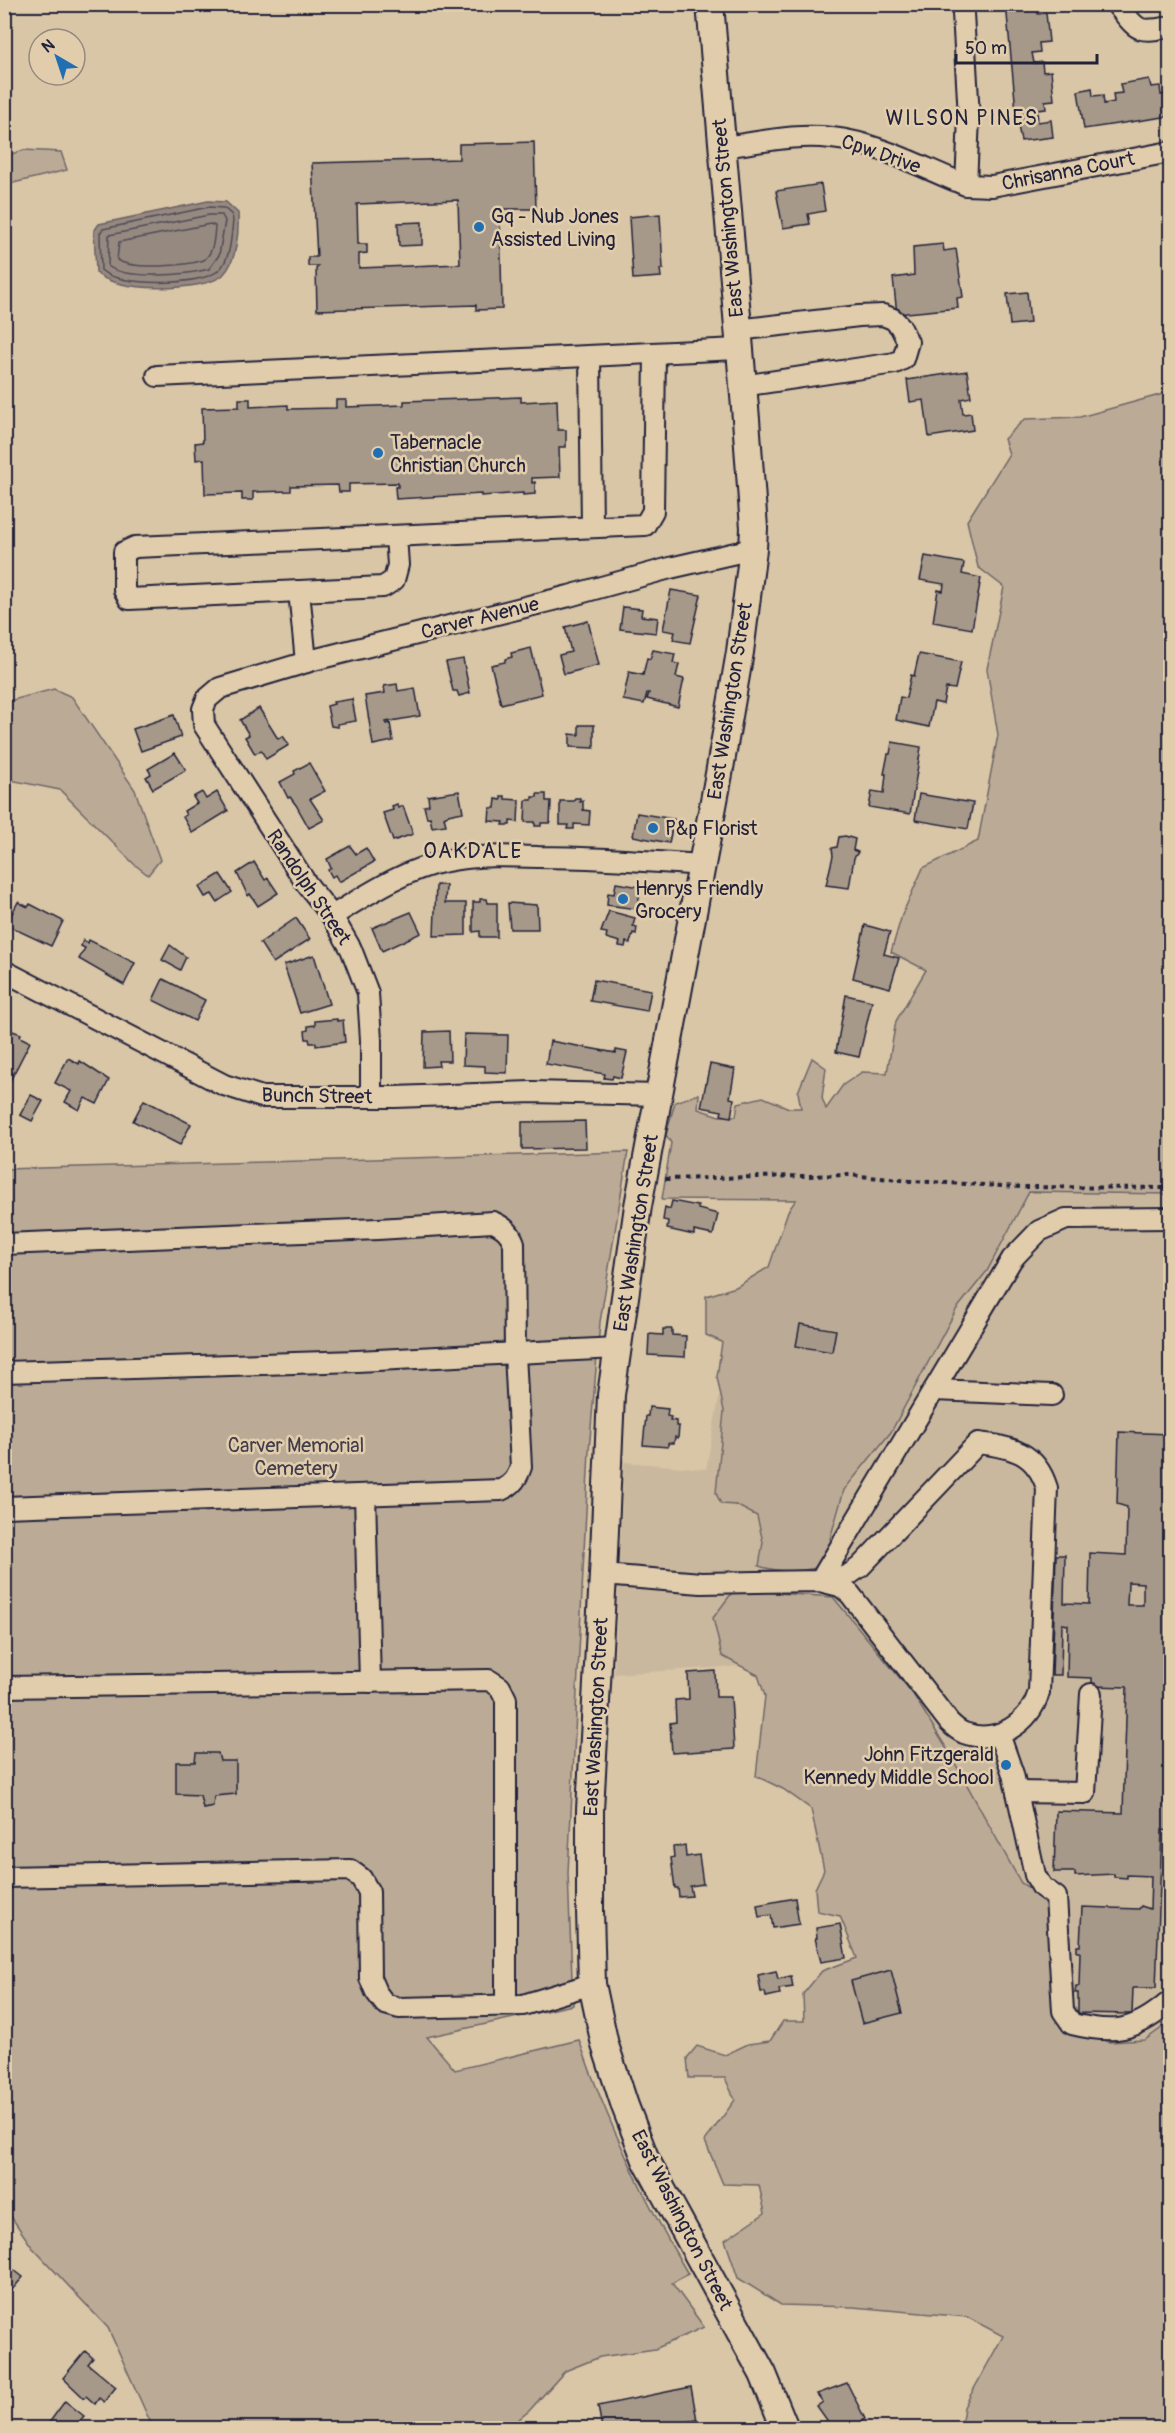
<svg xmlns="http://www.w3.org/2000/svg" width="1175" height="2433" font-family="Pangolin,sans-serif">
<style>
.built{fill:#cab89e}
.green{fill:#bbab96;stroke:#6e6668;stroke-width:1.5}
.water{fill:#968980;stroke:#686064;stroke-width:1.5}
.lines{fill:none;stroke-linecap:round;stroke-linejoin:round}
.shore{stroke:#504b57;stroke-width:1.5}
.building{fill:#a69989;stroke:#22223b;stroke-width:1.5;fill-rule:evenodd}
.minor-casing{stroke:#22223b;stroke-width:24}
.major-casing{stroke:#22223b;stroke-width:30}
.path{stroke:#22223b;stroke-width:4;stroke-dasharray:4.5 4.5;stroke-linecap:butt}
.minor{stroke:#e1cdac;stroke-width:20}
.major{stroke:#e1cdac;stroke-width:26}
.poi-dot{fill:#1f6fb2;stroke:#e1cdac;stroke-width:2}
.labels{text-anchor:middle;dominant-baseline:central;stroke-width:5;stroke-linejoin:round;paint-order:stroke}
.street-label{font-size:20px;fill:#22223b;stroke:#e1cdac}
.poi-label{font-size:20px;fill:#22223b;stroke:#e1cdac;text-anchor:start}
.park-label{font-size:20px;fill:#413d4d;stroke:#e1cdac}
.neighbourhood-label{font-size:21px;letter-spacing:1.5px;fill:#22223b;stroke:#e1cdac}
</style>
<rect width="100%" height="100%" fill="#d9c6a7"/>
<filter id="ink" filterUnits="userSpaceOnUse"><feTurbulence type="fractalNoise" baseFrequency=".0167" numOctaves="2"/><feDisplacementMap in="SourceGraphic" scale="12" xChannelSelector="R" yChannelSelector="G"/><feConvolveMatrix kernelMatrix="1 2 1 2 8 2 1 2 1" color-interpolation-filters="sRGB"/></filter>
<g filter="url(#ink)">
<polygon class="built" points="882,1188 1170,1194 1170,2300 823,1661 614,1674 624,1462 706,1469 721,1387"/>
<g class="green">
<polygon points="24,150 61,152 67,170 5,185 5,156"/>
<path d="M 1170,387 L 1170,1194 L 1029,1192 L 987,1271 L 956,1310 L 891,1432 L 844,1490 L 830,1539 L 840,1562 C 813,1570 786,1575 759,1566 L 763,1542 L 757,1516 L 736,1505 L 721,1504 L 716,1493 L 724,1411 L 717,1377 L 722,1342 L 706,1335 L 706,1296 L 736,1287 L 769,1267 L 788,1211 L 796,1200 L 662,1199 L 671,1143 L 666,1135 L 675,1102 L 699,1094 L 698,1109 L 719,1116 L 736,1116 L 738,1103 L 763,1097 L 789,1108 L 801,1108 L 798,1092 L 812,1058 L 826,1068 L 822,1098 L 826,1109 L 843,1085 L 862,1072 L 887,1073 L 896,1021 L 926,970 L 891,952 L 902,915 L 923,868 L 978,841 L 998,735 L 987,669 L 1004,587 L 978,567 L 967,521 L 1009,454 L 1004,439 L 1025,419 L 1080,417 L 1163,394 Z"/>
<polygon points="54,689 72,697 135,790 160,860 148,875 134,864 60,790 5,779 5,702"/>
<path d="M 628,1152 L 600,1322 L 589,1451 L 568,1873 L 573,2005 L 427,2037 L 455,2070 L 579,2040 C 608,2124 643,2198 688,2274 L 672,2283 L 704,2327 L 655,2349 L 600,2357 L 565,2371 L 529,2411 L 508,2428 L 153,2428 L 108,2328 L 32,2247 L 5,2208 L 4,1169 Z"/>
<polygon points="734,1590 833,1597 913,1694 950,1754 1021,1883 1061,1908 1068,2015 1087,2035 1109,2042 1145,2040 1170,2022 1170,2428 961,2428 964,2407 1003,2336 967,2317 853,2307 781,2305 738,2278 725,2240 765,2213 759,2185 723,2184 705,2141 735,2100 725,2078 689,2078 687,2058 697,2046 725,2055 748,2044 770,2041 783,2021 804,2021 803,1994 822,1971 857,1958 840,1916 817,1911 815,1889 824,1870 811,1809 783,1789 756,1776 765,1696 758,1675 722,1656 713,1618"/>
</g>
<path class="water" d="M 208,201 L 226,202 L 238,213 C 239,232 237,261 223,275 C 205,292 112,293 96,272 L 94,231 L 99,224 Z"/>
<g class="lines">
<g class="shore">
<path d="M 209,207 L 224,208 L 232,215 L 233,221 C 231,237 231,258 219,270 C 203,286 117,287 101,270 L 100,233 L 103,229 Z"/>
<path d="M 209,215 L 222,215 L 225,221 L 219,255 L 209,269 C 187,275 126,280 108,266 L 109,235 Z"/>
<path d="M 210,224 L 215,226 C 214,238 214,252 204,260 C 185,266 134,270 117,260 L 119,242 Z"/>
</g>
</g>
<g class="building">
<polygon points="1006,4 1037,5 1038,14 1046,13 1049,42 1039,43 1040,52 1032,53 1034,63 1042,62 1043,72 1051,71 1054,100 1045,101 1046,109 1037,110 1038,122 1051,120 1053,137 1021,141 1017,121"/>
<polygon points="1149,79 1151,87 1160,86 1161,95 1170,93 1170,116 1084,129 1078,91 1092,88 1093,96 1103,95 1104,104 1114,102 1113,94 1122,93 1120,84"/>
<path d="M 534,142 L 536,209 L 500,209 L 502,309 L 476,310 L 476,305 L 317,310 L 316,269 L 318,266 L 308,266 L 308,257 L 317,257 L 312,163 L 459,159 L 459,144 ZM 458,200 L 460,264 L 359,268 L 359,254 L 367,253 L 367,244 L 358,244 L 357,204 Z"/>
<polygon points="821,184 825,211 808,214 810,224 783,228 776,191"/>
<polygon points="660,214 663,269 660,269 661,277 633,279 629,217"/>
<polygon points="422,222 422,245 399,246 398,223"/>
<polygon points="943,244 944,251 956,249 963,297 957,298 958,308 897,314 893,278 914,275 913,247"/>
<polygon points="1027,292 1030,323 1010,325 1007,294"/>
<polygon points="967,371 971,397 961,399 963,414 971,413 973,430 929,437 924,400 910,402 907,380"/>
<polygon points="521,397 521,402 557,400 558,430 566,430 566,447 559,447 560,477 532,478 532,483 535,482 535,494 523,495 523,493 481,496 481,494 396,499 395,487 398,487 398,483 349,484 349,492 339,492 338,485 291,486 291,491 253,492 253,500 242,500 242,493 205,494 204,459 196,460 195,443 203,442 202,408 239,407 239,399 250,399 250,407 288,405 288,409 336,408 336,400 346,400 346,407 404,405 404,401"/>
<polygon points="925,556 964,563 962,574 981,578 972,629 933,622 938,590 943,591 944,584 920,580"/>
<polygon points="671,590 701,595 690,643 673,640 675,632 663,630"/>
<polygon points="623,607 642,609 641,616 658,618 656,633 620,629"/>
<polygon points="588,621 599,665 564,674 559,655 571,652 565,627"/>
<polygon points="531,648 542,694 501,704 491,665 505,662 505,659 512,657 511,653"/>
<polygon points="653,650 675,654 673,663 679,664 676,677 684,679 678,707 647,699 649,693 647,693 644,704 623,700 629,672 643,675 647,658 650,659"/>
<polygon points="919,654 961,662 955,689 946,688 943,704 934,702 929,727 896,720 900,697 906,698 911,675 914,676"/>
<polygon points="463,659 470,693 459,696 457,691 453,691 446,662"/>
<polygon points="397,684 398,691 415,688 420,716 386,722 386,724 390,723 393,741 373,745 365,696 385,693 384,686"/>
<polygon points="352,699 356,721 337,724 338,727 331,726 327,706 334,704 333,702"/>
<polygon points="259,708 278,739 283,736 289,745 266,759 261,750 255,754 245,737 249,735 240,720"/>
<polygon points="174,715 181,737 141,751 133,729"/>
<polygon points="579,725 594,725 594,748 570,747 570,734 579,735"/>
<polygon points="892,742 921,747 910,814 869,807 872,791 884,793 886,774 884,774 888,754 890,754"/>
<polygon points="175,753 186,770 153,789 146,777 151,774 148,769"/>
<polygon points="309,763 325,791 310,799 324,820 309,828 296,805 290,797 288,798 280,782 295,774 294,771"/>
<polygon points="459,791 463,812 448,815 444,817 446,825 432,827 430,817 427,818 424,806 429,805 428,796"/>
<polygon points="202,792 206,799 217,792 228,811 192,833 183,817 186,815 184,811 197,803 193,797"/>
<polygon points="537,794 546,794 546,801 551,801 550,823 541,823 541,826 535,826 535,822 525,822 526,800 532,800 532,797 537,797"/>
<polygon points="919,794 973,803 968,829 915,820"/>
<polygon points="501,796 505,796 505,799 519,800 518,822 510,821 510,825 503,825 504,822 489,821 490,808 495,808 496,799 501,800"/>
<polygon points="575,798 580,798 580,802 583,801 583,810 590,811 589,825 574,824 574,829 567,829 568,825 560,825 560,801 574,801"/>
<polygon points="397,804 398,808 403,806 413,834 393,841 383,813 393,810 392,806"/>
<polygon points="637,813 674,819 669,843 633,836"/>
<polygon points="845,836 855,839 853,850 858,852 854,858 849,888 826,885 833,856 832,848 837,847 839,837"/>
<polygon points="350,846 356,854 366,848 374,862 339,882 335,875 332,877 328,870 331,868 327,859"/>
<polygon points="254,862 265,880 268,878 278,893 258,906 250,894 248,896 237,873"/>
<polygon points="220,874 232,892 217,902 212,894 205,897 199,887"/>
<polygon points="616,883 641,887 637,909 607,905 608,893 614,894"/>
<polygon points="436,885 446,885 445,903 466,903 466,935 434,936"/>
<polygon points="480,899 487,899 488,903 497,903 497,937 480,937 480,931 473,932 473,902 480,902"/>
<polygon points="18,902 28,907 30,904 63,921 51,946 6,925"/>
<polygon points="508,903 537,905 538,929 510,929"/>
<polygon points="609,911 635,918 633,926 637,927 636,934 633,933 630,943 626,942 625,947 619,946 620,942 606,938 607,933 601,932"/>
<polygon points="411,912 421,933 382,951 372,928"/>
<polygon points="296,918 310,939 273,963 260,943"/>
<polygon points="865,925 890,932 884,954 899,958 890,988 853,978"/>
<polygon points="83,940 88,943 89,940 135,963 124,985 79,959 85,948 81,946"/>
<polygon points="170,945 186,957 180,970 162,960"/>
<polygon points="314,955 329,1004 300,1013 284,965"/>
<polygon points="163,979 205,1000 195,1021 153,1000"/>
<polygon points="594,980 651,990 647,1011 590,1001"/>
<polygon points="846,995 872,1001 859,1057 836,1052"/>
<polygon points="337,1019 337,1021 343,1020 345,1042 316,1046 316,1043 310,1043 309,1039 306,1039 305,1031 308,1030 308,1026 315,1025 315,1021"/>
<polygon points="4,1028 21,1034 20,1037 30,1042 10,1081 4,1078"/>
<polygon points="449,1031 450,1061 438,1061 439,1066 423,1067 424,1032"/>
<polygon points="464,1034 508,1035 507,1073 485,1072 485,1066 463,1065"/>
<polygon points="550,1041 616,1053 616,1050 627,1052 621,1078 613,1076 612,1079 604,1078 605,1074 546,1064"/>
<polygon points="68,1058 79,1064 80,1061 109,1080 97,1104 85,1098 79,1110 65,1102 71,1091 55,1083"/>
<polygon points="710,1064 735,1069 730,1098 734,1099 731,1117 721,1115 722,1111 701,1107"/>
<polygon points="31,1095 43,1101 32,1121 20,1115"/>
<polygon points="144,1100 191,1124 180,1145 133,1121"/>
<polygon points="585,1121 586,1148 522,1149 522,1122"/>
<polygon points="672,1201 698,1206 698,1209 718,1214 713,1235 694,1231 694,1235 667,1229 668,1221 663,1220 665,1207 670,1209"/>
<polygon points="800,1324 836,1330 832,1352 796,1346"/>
<polygon points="663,1329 672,1329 672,1335 686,1336 685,1357 648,1355 649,1334 663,1335"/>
<polygon points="649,1407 668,1409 667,1416 671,1417 670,1420 676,1421 676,1426 679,1426 678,1438 675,1437 674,1443 668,1443 668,1447 643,1445 646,1416 648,1416"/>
<path d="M 1119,1432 L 1170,1434 L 1170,1711 L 1166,1717 L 1165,1762 L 1168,1762 L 1167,1770 L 1170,1770 L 1170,1831 L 1162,1830 L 1156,1988 L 1133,1988 L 1132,2014 L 1078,2013 L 1078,1993 L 1075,1993 L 1076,1986 L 1079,1986 L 1080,1952 L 1077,1952 L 1077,1946 L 1080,1946 L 1082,1907 L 1139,1909 L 1141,1906 L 1150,1909 L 1151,1876 L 1127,1875 L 1127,1878 L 1114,1877 L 1114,1874 L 1075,1876 L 1075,1872 L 1054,1872 L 1056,1811 L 1123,1813 L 1127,1687 L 1092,1686 L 1092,1678 L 1067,1677 L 1068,1625 L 1062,1624 L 1061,1675 L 1052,1675 L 1056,1555 L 1065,1555 L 1064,1603 L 1089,1604 L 1090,1553 L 1126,1555 L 1127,1507 L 1117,1504 ZM 1128,1582 L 1143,1583 L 1143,1605 L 1127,1605 Z"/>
<polygon points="715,1671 716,1697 731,1697 734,1749 672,1753 670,1723 676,1722 675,1700 689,1699 688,1673"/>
<polygon points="196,1753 218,1753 220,1761 236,1761 236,1794 214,1796 213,1806 203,1808 200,1795 176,1794 176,1762 195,1762"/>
<polygon points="685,1845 686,1857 699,1855 703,1884 690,1886 692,1896 679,1897 678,1888 675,1888 671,1858 674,1857 673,1847"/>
<polygon points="795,1898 799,1924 773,1928 771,1915 759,1917 757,1905"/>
<polygon points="840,1924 846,1958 821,1962 815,1938 817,1938 816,1928"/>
<polygon points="891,1970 902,2013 862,2023 851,1981"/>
<polygon points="776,1971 778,1979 791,1976 793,1987 779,1989 780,1994 766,1997 765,1992 761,1992 758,1975"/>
<polygon points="5,2263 23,2277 4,2299 4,2264"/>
<polygon points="85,2351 93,2358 88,2364 116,2387 104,2402 99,2398 95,2404 86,2396 84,2398 63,2378"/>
<polygon points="847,2383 865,2419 849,2428 824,2428 827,2420 817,2406 823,2402 817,2394"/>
<polygon points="691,2387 697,2420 651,2428 599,2428 602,2428 598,2406"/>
<polygon points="65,2401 84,2416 78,2423 82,2426 80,2428 48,2428 46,2427"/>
</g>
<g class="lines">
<defs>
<g id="minor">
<polyline points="964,4 963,13 969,117 966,185"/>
<path d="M 1116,4 C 1139,31 1135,33 1170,27"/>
<path d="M 722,147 C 757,143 796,133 832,138 C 878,143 923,168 966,185 L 992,186 L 1170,152"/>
<polyline points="737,330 859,316 883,315 893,319 900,326 908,342 903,359 895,363 742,386"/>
<polyline points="590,356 592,527"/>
<polyline points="157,376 738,349"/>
<path d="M 396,536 L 398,565 L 394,580 L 383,587 L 129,599 L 124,590 L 124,552 L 135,547 C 305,540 475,532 645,525 L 653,511 L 655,353"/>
<polyline points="299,591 306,662"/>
<path d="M 332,916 C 368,894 405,869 447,861 C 477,855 508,856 538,857 C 593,857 648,861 702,865"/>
<polyline points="4,971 224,1085 262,1097 395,1097 532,1092 659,1095"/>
<polyline points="371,1097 371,1040 368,993 351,949 332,916 306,883 204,725 203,709 207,699 220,688 317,659 569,596 670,568 753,549"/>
<path d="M 4,1244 L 378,1229 L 493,1222 C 504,1227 510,1232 514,1243 L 515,1354 L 521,1467 C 517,1478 513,1485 501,1490 L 4,1507"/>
<polyline points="4,1372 357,1361 617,1348"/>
<polyline points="934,1390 1052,1395"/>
<polyline points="365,1495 370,1682"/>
<path d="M 603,1575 L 701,1583 L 820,1581 L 840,1586 L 850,1594 L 949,1722 C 953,1726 959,1731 964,1733 C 997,1745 1030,1723 1039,1692 L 1047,1488 C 1036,1452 1012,1447 978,1443 L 860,1567 L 847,1576 L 820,1581"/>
<polyline points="820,1581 1012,1259 1039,1231 1066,1219 1170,1218"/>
<polyline points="4,1687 489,1680 500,1687 506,1699 506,2005"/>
<path d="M 999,1734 L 1013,1774 L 1035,1875 L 1042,1887 L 1056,1897 L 1063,2011 L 1072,2024 C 1113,2034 1134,2032 1167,2004"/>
<polyline points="1017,1792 1085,1793 1091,1694"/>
<polyline points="4,1877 350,1870 361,1878 369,1892 370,1978 376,1992 385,2004 399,2008 523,2005 592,1984"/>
</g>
<polyline id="major" points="710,4 746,419 754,528 753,549 740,652 719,774 638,1206 611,1395 603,1575 590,1810 590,1911 592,1984 605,2045 625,2106 646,2160 763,2374 785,2428"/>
</defs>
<use href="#minor" class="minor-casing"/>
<use href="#major" class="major-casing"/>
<polyline class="path" points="665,1179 850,1175 910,1181 1022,1187 1170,1188"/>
<use href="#minor" class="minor"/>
<use href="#major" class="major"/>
</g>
</g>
<g class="poi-dot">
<circle cx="479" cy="227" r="6"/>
<circle cx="378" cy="453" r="6"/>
<circle cx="653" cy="828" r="6"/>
<circle cx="623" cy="899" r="6"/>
<circle cx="1006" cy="1765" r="6"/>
</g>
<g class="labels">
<g class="street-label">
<text transform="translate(881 154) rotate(19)">Cpw Drive</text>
<text transform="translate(1068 171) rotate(-11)">Chrisanna Court</text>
<text transform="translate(728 218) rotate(-95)">East Washington Street</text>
<text transform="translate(480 618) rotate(-14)">Carver Avenue</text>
<text transform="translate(730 701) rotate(-81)">East Washington Street</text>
<text transform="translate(309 887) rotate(56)">Randolph Street</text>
<text transform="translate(317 1096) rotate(1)">Bunch Street</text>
<text transform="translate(636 1233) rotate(-81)">East Washington Street</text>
<text transform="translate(596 1717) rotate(-87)">East Washington Street</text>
<text transform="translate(682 2220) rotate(63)">East Washington Street</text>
</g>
<g class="poi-label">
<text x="491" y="216">Gq - Nub Jones<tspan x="491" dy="23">Assisted Living</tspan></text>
<text x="390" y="442">Tabernacle<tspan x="390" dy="23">Christian Church</tspan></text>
<text x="665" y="828">P&amp;p Florist</text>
<text x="635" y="888">Henrys Friendly<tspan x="635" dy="23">Grocery</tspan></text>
<text x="994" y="1754" text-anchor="end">John Fitzgerald<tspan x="994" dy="23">Kennedy Middle School</tspan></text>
</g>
<g class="park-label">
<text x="296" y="1445">Carver Memorial<tspan x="296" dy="23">Cemetery</tspan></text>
</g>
<g class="neighbourhood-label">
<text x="962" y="118">WILSON PINES</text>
<text x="473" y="851">OAKDALE</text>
</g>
</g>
<rect width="1175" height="2433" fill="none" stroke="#e1cdac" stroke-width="24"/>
<rect x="12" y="12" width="1151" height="2409" fill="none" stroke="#22223b" stroke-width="2" filter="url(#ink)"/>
<g transform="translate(57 57) rotate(321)"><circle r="28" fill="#e1cdac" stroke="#95897f" stroke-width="1.5"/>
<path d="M0-4.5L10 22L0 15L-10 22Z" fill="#1f6fb2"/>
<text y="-9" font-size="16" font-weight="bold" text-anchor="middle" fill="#22223b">N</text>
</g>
<path d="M956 54v9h141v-9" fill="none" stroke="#22223b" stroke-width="3"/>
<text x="965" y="54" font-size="18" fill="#22223b" stroke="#e1cdac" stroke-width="4.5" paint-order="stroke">50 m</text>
</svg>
